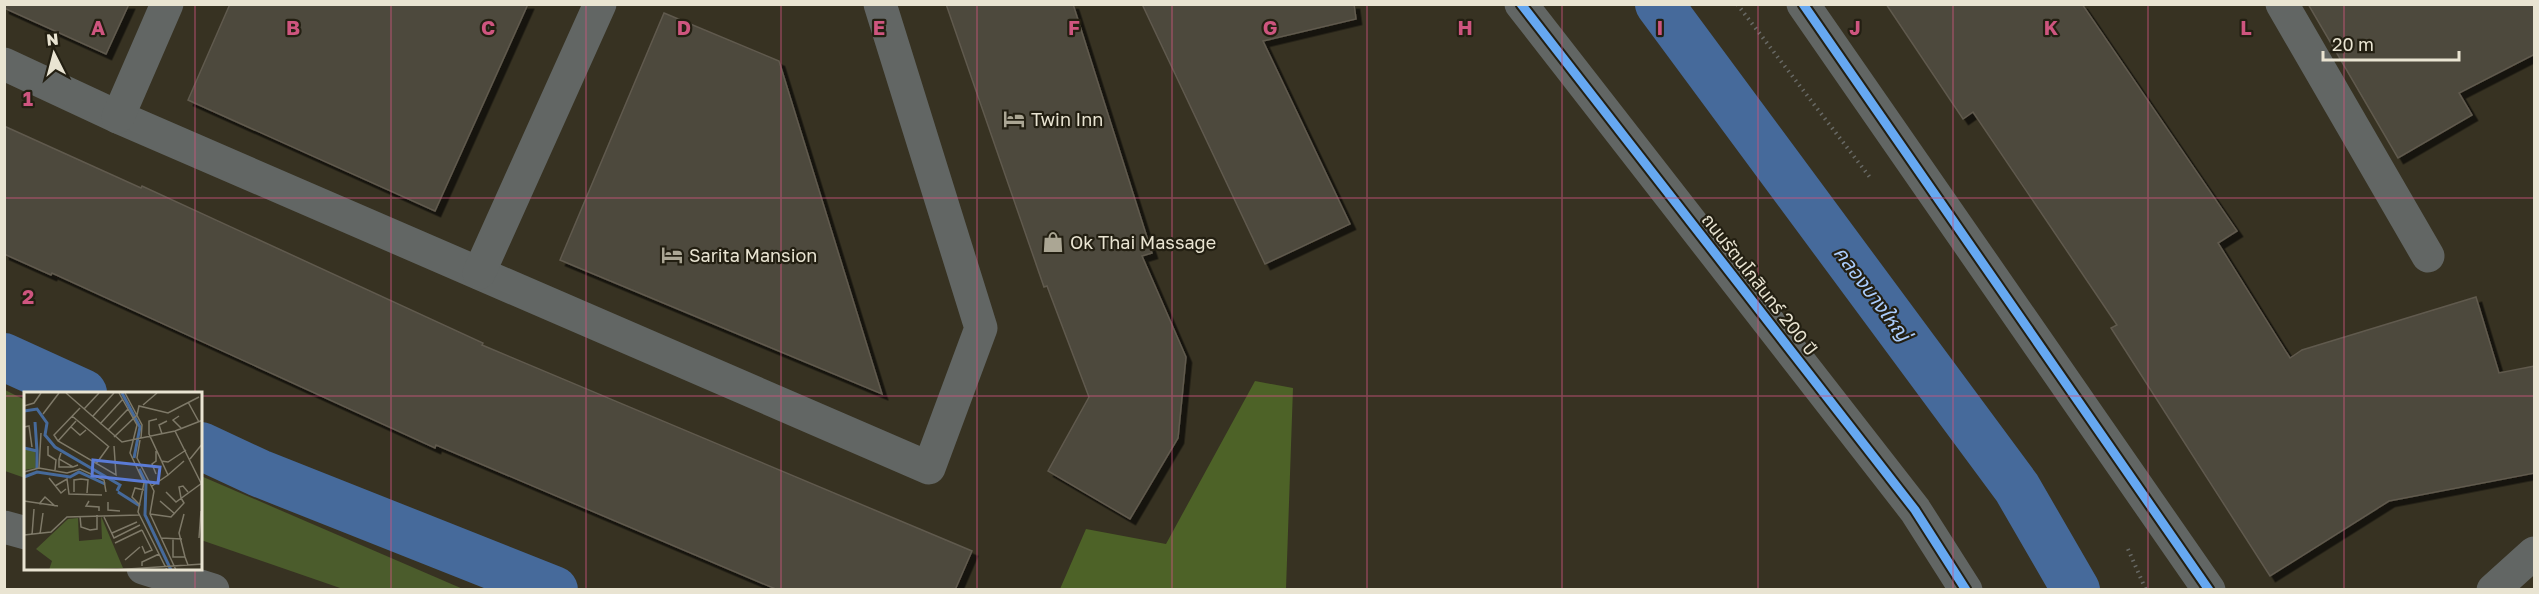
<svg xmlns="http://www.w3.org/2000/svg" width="2539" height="594" font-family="'Golos Text','Noto Sans Thai',sans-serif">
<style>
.green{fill:#4b5c2c}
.forest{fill:#4d6227}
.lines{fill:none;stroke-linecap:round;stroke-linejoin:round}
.canal{stroke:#466a9b;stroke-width:48}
.building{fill:#4d483c;stroke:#605a4e;stroke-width:1.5;filter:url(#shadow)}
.path{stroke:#686965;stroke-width:4;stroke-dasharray:1.5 4.5;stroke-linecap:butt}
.minor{stroke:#626664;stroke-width:33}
.cycleway-casing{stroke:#231f12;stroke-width:13}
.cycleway{stroke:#66a8f1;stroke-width:9}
.grid{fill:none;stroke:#ce557f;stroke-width:1.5;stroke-opacity:0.55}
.labels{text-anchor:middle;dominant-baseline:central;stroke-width:4.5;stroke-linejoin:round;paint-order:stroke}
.poi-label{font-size:18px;fill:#e9e4d2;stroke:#231f12;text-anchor:start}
.street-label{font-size:18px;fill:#e9e4d2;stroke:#231f12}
.water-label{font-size:20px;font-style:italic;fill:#aaccfc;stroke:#231f12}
.inset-river{fill:none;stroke:#466a9b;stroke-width:3}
.inset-road{fill:none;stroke:#7e7968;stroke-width:1.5}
.view{fill:#5a7bd6;fill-opacity:0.15;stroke:#5a7bd6;stroke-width:3}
.inset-edge{fill:none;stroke:#e9e4d2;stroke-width:3}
.grid-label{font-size:20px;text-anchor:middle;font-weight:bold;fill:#ce557f;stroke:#231f12;stroke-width:4.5;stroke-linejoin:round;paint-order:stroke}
</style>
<defs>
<filter id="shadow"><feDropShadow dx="5.5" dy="5.5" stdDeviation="0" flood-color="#0009"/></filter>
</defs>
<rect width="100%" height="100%" fill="#373222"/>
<g class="green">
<polygon points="5,390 25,400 25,478 5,471"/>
<polygon points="201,476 463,589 343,589 201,540"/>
</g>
<polygon class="forest" points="1255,381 1293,388 1286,589 1060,589 1086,529 1166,544"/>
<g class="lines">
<g class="canal">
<polyline points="1659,4 2017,488 2076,590"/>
<polyline points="4,357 83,393"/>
<polyline points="201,446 259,473 554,590"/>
</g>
</g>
<g class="building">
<polygon points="4,4 129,4 106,54 4,8"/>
<polygon points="230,4 528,4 435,211 188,100"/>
<polygon points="946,4 1073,4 1152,253 1142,256 1186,357 1178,438 1130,519 1048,471 1089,397 1047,286 1044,287"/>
<polygon points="1142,4 1354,4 1356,19 1263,41 1350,224 1265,264"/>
<polygon points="1886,4 2082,4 2237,231 2218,243 2290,358 2302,350 2476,297 2499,373 2535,366 2535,473 2389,501 2270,576 2111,328 2117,325 1973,112 1963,119"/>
<polygon points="2308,4 2535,4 2535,54 2459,93 2472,115 2398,158"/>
<polygon points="664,13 779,61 882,394 560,260"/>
<polygon points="4,126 141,188 142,186 483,343 482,345 972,551 955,590 778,590 436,445 435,448 52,273 51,275 4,254"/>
</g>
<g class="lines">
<g class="path">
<polyline points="1737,4 1872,180"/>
<polyline points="2128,549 2146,590"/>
</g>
<g class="minor">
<polyline points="1521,4 1915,510 1966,590"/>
<polyline points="1803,4 2209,590"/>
<polyline points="2282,4 2428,256"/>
<polyline points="4,64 118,117 929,468 981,328 880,4"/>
<polyline points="118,117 167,4"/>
<polyline points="479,273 600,4"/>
<polyline points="4,527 26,533"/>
<polyline points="143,568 213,590"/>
<polyline points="2493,590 2534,553"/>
</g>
<defs>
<g id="cycleway">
<polyline points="1521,4 1915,510 1966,590"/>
<polyline points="1803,4 2209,590"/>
</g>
</defs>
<use href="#cycleway" class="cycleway-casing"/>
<use href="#cycleway" class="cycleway"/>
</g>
<path class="grid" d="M 195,4 L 195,393M 391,4 L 391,590M 586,4 L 586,590M 781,4 L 781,590M 977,4 L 977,590M 1172,4 L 1172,590M 1367,4 L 1367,590M 1562,4 L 1562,590M 1758,4 L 1758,590M 1953,4 L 1953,590M 2148,4 L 2148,590M 2344,4 L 2344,590M 4,198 L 2534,198M 4,396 L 26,396M 201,396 L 2534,396M 195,568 L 195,590"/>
<defs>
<symbol id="hotel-bare" viewBox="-9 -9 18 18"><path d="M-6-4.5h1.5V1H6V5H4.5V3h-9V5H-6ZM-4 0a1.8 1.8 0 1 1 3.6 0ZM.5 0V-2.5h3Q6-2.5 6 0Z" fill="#aba694" stroke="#231f12" stroke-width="2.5" paint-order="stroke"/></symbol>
<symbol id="shop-bare" viewBox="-9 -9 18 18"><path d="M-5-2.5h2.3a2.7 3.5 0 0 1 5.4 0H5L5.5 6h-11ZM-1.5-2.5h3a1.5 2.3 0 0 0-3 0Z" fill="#aba694" stroke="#231f12" stroke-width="2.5" paint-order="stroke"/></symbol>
</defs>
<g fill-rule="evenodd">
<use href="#hotel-bare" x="999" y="104" width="30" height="30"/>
<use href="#shop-bare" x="1038" y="227" width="30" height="30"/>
<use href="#hotel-bare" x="657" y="240" width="30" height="30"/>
</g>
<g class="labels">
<g class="poi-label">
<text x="1031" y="119">Twin Inn</text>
<text x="1070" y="242">Ok Thai Massage</text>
<text x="689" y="255">Sarita Mansion</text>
</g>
<g class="street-label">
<text transform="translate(1760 284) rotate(52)">ถนนรัตนโกสินทร์ 200 ปี</text>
</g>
<g class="water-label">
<text transform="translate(1873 293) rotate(53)">คลองบางใหญ่</text>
</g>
</g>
<g transform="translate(24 392)">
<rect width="178" height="178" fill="#373222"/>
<path d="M 0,57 L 11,59 L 12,76 L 0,78 ZM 77,124 L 99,176 L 25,178 L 28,169 L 12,157 L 44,127 L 54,126 L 55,149 L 78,147 Z" fill="#4b5c2c"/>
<path class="inset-river" d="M 98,1 L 116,35 L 110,66M 0,19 L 13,17 L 23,31 L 21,43 L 31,55 L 96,93 L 93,99M 11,30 L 13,59M 0,56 L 13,59 L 13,77M 115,77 L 122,91 L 121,123 L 147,178M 0,85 L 13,80 L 46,85 L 55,80 L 81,92M 94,100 L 116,114"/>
<path class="inset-road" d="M 42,1 L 98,50 L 151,39 L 179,28M 95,1 L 113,33 L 106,61 L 120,91 L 114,120 L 143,178M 101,1 L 118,33 L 117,46M 164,10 L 175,30M 119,13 L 133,1M 0,14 L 10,11 L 17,1M 56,16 L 30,43 L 34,49 L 92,83 L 90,54M 60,17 L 75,1M 19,22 L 35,1M 48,24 L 84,54M 69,24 L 90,1M 155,24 L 149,28 L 157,36M 76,32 L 99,7M 0,35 L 5,34 L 8,55M 47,35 L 56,43 L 62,38M 84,38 L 104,17M 151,39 L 177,91M 138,42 L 135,33 L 143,29M 90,45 L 113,23 L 115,14 L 144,21 L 175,5M 116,48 L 113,66 L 130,99 L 126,122 L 152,178M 34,49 L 52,29M 24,54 L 24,63 L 32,68 L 31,78M 37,61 L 35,67 L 49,75 L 54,73M 35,67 L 35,75 L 49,75M 166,67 L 179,51M 137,69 L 144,70 L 162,58M 72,72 L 85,54M 15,76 L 17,41M 0,80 L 15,76 L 43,81 L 56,77 L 80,88 L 82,100M 132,82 L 128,72 L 132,69 L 132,59M 144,83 L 160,69M 25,86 L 37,101 L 42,97M 31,94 L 43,87 L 45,102 L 78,103M 128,94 L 144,83 L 125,42 L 125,29 L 133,27M 50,100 L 50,88 L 57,87 L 64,88 L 63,101M 142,100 L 152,110 L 178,91M 157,106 L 155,95 L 159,94 L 164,100M 0,109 L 34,114M 65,109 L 62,114 L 75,115 L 75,119M 136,109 L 151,122M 84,110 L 84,118 L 96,119M 15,112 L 21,105 L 31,114M 115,112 L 108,105 L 111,96 L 120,98M 126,122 L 147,125 L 160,111 L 157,106M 160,122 L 155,141 L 161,165M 56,124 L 57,135 L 66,138 L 73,137 L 73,123M 80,125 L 90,146 L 116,133M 118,138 L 128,158 L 121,161 L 118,154M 88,141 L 113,130M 16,142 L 19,121M 0,143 L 27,140 L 43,125 L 115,123M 8,143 L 10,117M 137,146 L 158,147M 175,146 L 177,119M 149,147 L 149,165 L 161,165 L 164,173M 91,151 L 118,138M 101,168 L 116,155M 118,174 L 118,170 L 135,162M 89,178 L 179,172"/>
<path class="view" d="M 69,68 L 136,75 L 134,91 L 68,84 Z"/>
<rect width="178" height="178" class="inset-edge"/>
</g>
<g class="grid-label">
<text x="98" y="35">A</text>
<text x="293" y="35">B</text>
<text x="488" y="35">C</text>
<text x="684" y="35">D</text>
<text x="879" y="35">E</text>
<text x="1074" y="35">F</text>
<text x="1270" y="35">G</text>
<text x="1465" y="35">H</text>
<text x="1660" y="35">I</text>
<text x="1855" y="35">J</text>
<text x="2051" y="35">K</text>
<text x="2246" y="35">L</text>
<text x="28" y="106">1</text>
<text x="28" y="304">2</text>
</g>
<rect width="2539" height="594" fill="none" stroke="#e9e4d2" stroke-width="12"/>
<g transform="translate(54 54) rotate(354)" stroke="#231f12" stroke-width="4.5" paint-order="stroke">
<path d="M0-4.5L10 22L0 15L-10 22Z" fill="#e9e4d2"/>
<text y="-9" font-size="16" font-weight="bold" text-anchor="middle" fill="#e9e4d2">N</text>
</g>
<path d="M2323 51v9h136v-9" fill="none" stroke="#e9e4d2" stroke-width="3"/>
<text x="2332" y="51" font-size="18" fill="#e9e4d2" stroke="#231f12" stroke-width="4.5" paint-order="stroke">20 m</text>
</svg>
